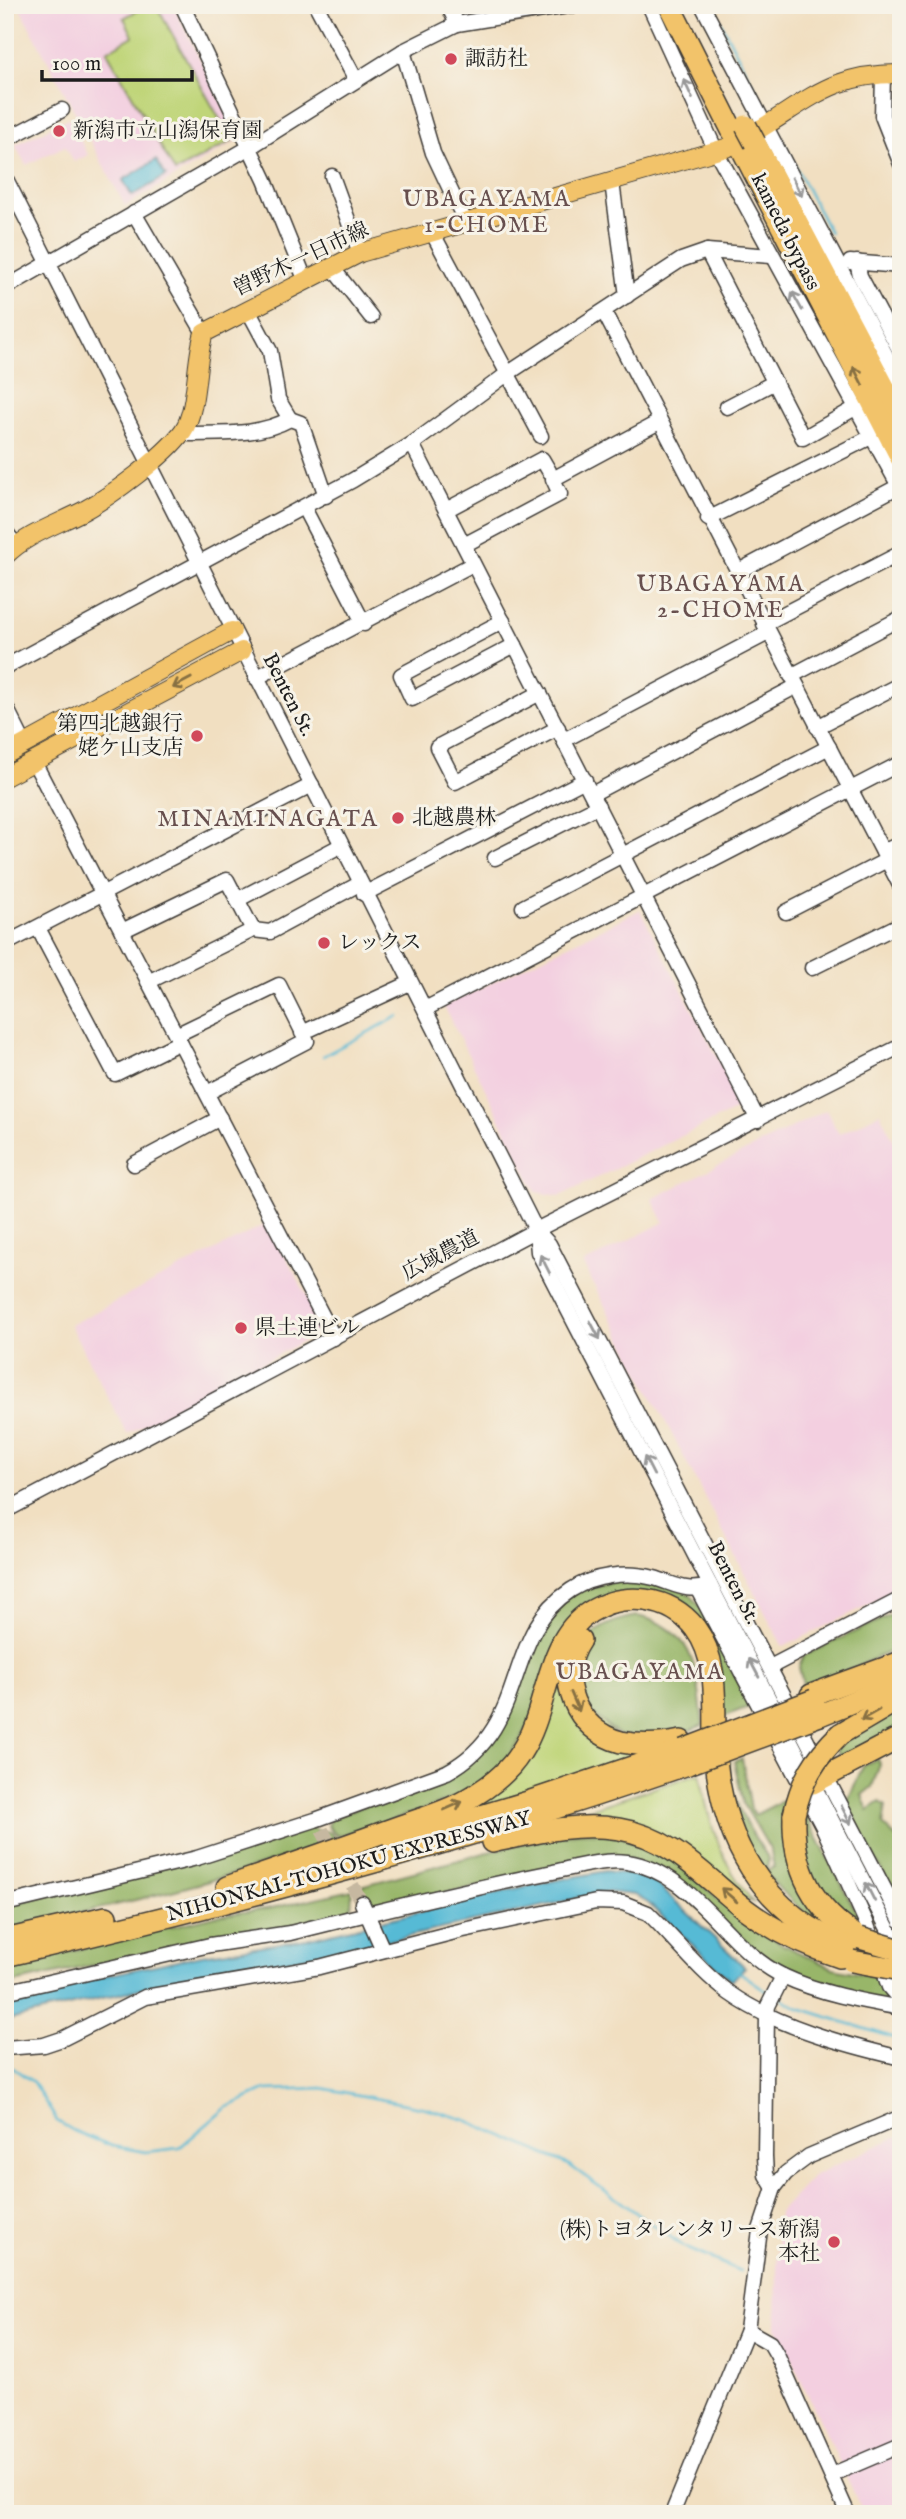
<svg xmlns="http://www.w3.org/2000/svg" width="906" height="2519" font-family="'IM FELL English','Noto Serif JP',serif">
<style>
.built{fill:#f3cfe0}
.green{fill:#c0d579;stroke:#6e784a;stroke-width:2}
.forest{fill:#98b669;stroke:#5a6942;stroke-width:2}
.water{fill:#57bad5;stroke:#3a6b78;stroke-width:2}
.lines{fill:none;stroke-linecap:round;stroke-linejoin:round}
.stream{stroke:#57bad5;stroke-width:2.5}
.minor-tunnel{stroke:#c6b8a0;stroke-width:14;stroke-dasharray:14 7;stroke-linecap:butt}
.minor-casing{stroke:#3c3935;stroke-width:17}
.major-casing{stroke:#3c3935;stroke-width:20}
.highway-casing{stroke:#3c3935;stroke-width:24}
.minor{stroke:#fff;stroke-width:14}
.major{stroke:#f2c36a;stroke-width:18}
.highway{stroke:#f2c36a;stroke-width:21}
.highway-bridge-casing{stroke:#3c3935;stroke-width:24;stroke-linecap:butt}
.highway-bridge{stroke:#f2c36a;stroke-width:21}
.oneway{stroke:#999}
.oneway2{stroke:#877043}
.poi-dot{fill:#d1495b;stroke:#f7f3e8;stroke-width:2.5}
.labels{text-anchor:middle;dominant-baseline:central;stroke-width:6;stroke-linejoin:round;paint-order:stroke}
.poi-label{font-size:21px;fill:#1c1c1c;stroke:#f7f3e8;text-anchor:start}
.street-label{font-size:21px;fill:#1c1c1c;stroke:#f7f3e8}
.neighbourhood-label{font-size:23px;letter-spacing:2px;fill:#674f4e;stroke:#f7f3e8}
</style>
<rect width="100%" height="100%" fill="#f7f3e8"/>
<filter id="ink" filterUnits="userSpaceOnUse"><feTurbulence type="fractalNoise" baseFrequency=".0143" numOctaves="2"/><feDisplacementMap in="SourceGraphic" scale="14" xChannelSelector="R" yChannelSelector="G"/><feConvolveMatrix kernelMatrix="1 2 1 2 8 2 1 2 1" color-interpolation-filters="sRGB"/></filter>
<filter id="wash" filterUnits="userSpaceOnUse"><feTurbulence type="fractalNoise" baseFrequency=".00686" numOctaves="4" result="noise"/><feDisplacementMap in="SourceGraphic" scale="28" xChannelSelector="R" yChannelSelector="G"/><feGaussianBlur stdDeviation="1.57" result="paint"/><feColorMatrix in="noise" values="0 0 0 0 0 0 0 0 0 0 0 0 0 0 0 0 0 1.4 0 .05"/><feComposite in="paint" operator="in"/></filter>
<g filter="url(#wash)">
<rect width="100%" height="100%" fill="#f1dfc1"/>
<g class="built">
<polygon points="18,5 173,5 240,139 125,206"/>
<polygon points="69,118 88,155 74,162 65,146 26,165 15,145"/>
<polygon points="640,910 743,1106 560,1196 536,1192 444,1006"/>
<polygon points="826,1110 839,1134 880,1113 901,1155 901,1589 783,1647 583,1264 664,1222 652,1199"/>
<polygon points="268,1223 325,1330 127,1434 70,1325"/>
<polygon points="901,2135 901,2514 864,2514 776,2327 778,2213 814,2175"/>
</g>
<g class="green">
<polygon points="147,5 156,5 232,141 175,172 107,51 133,36 124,18"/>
<polygon points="558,1673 635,1757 452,1816"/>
<path d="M 700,1773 C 708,1822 721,1863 753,1902 L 538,1826 Z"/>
</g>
<g class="forest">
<path d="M 627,1577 C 645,1581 670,1583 686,1592 C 707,1604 739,1681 751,1706 L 723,1717 L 693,1614 L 587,1603 C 565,1648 532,1734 498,1769 C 466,1802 395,1818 351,1832 L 337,1836 L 328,1826 L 330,1819 L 422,1783 L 505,1723 L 543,1622 L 568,1594 Z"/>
<polygon points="901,1610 901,1647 804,1689 799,1667 803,1656"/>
<path d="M 637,1616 C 697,1628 697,1674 703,1725 L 683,1733 L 621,1736 L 582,1706 C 580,1693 574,1673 577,1661 C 582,1632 612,1620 637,1616 Z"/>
<polygon points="901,1710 901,1730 843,1761 836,1749 840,1743"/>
<path d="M 742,1759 L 751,1809 L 755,1815 L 790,1797 L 787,1830 L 849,1941 C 801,1916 760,1877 738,1827 C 730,1809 729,1783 725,1763 L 730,1761 C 727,1797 750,1831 769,1859 L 766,1871 L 774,1867 L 771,1851 L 743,1803 L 734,1761 Z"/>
<polygon points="878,1759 880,1764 872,1787 862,1795 868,1810 880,1802 886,1806 883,1825 901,1842 901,1907 846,1804 864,1764"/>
<polygon points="803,1810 868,1935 822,1897 804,1861"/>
<path d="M 307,1825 L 318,1831 L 330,1832 L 335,1839 C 230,1881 116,1905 5,1930 L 5,1906 Z"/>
<polygon points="577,1833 610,1833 668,1855 729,1908 785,1946 833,1968 877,1977 890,1997 887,2002 858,1997 788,1972 630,1858 370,1907 357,1887 511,1846"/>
<polygon points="352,1890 351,1913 294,1927 228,1935 5,1985 5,1967 215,1916 272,1908"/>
</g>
<g class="water">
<polygon points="156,160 166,176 132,196 123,180"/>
<polygon points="606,1871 635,1875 657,1884 745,1967 731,1981 648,1903 634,1895 607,1892 355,1948 148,1987 5,2021 5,1997 202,1955 306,1939 531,1885"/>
</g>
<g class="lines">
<g class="stream">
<polyline points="712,5 768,115"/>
<polyline points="775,127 830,233"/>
<polyline points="323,1056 399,1016"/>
<polyline points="738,1971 770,1993"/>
<polyline points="779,1997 799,2008 901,2040"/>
<polyline points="5,2068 13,2068 33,2082 57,2121 74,2131 112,2146 146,2152 179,2148 226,2108 265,2090 322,2088 426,2108 466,2120 569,2165 686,2248 740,2271"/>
</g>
</g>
</g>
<g filter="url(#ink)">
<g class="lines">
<polyline class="minor-tunnel" points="322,1830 362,1903"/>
<defs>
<g id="minor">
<polyline points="182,5 265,180 305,279"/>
<polyline points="316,5 356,80"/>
<polyline points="448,5 457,24"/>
<polyline points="649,5 716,151 901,490"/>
<polyline points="702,5 901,384"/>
<polyline points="403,51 433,153 466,223"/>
<polyline points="883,75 882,116 901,164"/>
<polyline points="5,140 62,110"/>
<polyline points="332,176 360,253"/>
<polyline points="5,177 536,1230 549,1244 901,1921"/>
<polyline points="612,182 627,296"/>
<polyline points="134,213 204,333"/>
<polyline points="432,232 541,436"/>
<polyline points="707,251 803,438 857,407"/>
<polyline points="850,262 901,266"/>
<polyline points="857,262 860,276 901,353"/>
<polyline points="331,266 371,317"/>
<polyline points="5,288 250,147 403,51 457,24 574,5"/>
<polyline points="248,310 270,351 278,399 290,419"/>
<polyline points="604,312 901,887"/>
<polyline points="727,407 775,382"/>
<path d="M 183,431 L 189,434 C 223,433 259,436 290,419 L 301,423 L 326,496"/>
<polyline points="412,444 758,1120"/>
<polyline points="304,508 364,624"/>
<polyline points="446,510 542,459 549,471"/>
<polyline points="708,519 873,436"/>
<polyline points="5,531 16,545"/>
<polyline points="464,545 560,494 553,479 659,422"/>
<polyline points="737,572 899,486"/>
<polyline points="503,621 401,675 412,699 515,645"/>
<polyline points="764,624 901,553"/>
<polyline points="5,667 353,480 412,444 507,374 681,260 707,251 771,256"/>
<polyline points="791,676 901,618"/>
<polyline points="256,678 473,564"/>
<polyline points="540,693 437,747 455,782 558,728"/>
<polyline points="5,705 25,745"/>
<polyline points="817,727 901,684"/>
<polyline points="564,740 768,633"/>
<polyline points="34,762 334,1338"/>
<polyline points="592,794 797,686"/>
<polyline points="883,852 901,843"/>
<polyline points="495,858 598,806"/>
<polyline points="364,894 585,780"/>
<polyline points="237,900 340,846"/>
<polyline points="523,907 829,747"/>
<polyline points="786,912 887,860"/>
<polyline points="38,928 115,1074 180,1042"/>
<polyline points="253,930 270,932 359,884"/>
<polyline points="122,931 227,880 253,930 148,982"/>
<polyline points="5,944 312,785"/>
<polyline points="812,968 901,924"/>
<polyline points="425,1009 901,763"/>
<polyline points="302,1033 410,983"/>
<polyline points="176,1035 279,985 307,1041 207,1093"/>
<polyline points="134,1164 220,1118"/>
<polyline points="536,1230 538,1252 900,1952"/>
<polyline points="5,1511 536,1230 901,1046"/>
<polyline points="698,1590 823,1827 866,1922 889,1987 901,2001"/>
<polyline points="770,1667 901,1599"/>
<path d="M 362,1903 L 367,1914 C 429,1899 491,1884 553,1872 C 576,1867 604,1859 627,1862 C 695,1872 725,1948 783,1976 C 819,1993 862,2001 901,2008"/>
<path d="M 5,1904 L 197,1858 L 315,1820 L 447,1772 C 532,1726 500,1636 571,1590 C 594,1575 627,1571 654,1578 C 675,1584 688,1594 710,1585"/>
<polyline points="5,1992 210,1945 290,1933 367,1914 383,1950"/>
<path d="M 5,2048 L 44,2045 L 62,2039 L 145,1997 L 319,1967 L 459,1931 L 596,1902 L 623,1903 L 648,1913 C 675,1939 699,1971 729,1993 C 775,2026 846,2045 901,2058"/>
<polyline points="774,2188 766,2175 765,2156 767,2015 768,2006 783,1976"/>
<polyline points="747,2330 770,2343 777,2355 848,2514"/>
<polyline points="831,2475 901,2445"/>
<polyline points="672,2514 747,2330 760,2230 774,2188 786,2173 809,2156 901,2117"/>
</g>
<g id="major">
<path d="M 760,129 C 813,97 835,73 901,74"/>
<path d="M 5,556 C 27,534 56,525 83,511 C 111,496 164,457 183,431 C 198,410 195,360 204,333 L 360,253 L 729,147"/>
<polyline points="5,755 232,631"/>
<polyline points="5,777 242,651"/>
</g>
<g id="highway">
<polyline points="669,5 733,132"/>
<polyline points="755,143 901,419"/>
<polyline points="742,149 901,458"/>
<path d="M 580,1640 C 554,1678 576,1731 621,1742 C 641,1746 661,1745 681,1741"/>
<polyline points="811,1695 901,1662"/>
<polyline points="820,1715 901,1682"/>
<polyline points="840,1734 901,1698"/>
<polyline points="813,1783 901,1737"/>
<path d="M 794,1815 C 792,1869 814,1911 860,1938"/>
<polyline points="394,1842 528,1802 683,1750"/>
<path d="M 492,1842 C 534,1833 576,1822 619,1829 C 671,1837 706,1878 745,1909 C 774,1931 806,1946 840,1957"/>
<path d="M 227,1887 C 282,1868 337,1849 392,1829 C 420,1819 450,1811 475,1795 C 493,1784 510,1770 521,1752 C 549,1710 544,1641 590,1612 C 624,1591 670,1596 695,1628 C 719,1660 714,1703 715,1741 C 718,1837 762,1916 856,1950"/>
<polyline points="5,1940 106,1917"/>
<path d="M 5,1956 C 236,1902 464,1842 688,1764"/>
</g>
</defs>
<use href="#minor" class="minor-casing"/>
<use href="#major" class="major-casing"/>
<use href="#highway" class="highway-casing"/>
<use href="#minor" class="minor"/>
<use href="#major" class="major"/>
<use href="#highway" class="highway"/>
<defs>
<g id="highway-bridge">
<polyline points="746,126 755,143"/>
<polyline points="683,1750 814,1700"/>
<polyline points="688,1764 820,1715"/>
<path d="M 794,1815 C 801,1781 815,1758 840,1734"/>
<polyline points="860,1938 901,1950"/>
<polyline points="852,1961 901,1970"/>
</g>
</defs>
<use href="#highway-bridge" class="highway-bridge-casing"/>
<use href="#highway-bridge" class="highway-bridge"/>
</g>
<defs><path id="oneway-shaft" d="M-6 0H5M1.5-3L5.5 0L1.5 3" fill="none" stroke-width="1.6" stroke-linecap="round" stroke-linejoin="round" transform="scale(1.75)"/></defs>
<g class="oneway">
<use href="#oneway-shaft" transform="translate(688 89) rotate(-115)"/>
<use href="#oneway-shaft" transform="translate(797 187) rotate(62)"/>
<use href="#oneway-shaft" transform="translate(797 301) rotate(-119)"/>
<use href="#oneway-shaft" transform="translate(545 1264) rotate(-117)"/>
<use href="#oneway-shaft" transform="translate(595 1330) rotate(62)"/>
<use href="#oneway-shaft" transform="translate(649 1466) rotate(-117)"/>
<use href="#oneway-shaft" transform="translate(754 1668) rotate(-118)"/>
<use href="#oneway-shaft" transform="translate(846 1815) rotate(63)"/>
<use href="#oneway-shaft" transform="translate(870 1892) rotate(-117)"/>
</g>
<g class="oneway2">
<use href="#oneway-shaft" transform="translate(858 376) rotate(-117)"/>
<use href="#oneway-shaft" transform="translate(182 683) rotate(152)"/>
<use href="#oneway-shaft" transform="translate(575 1702) rotate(67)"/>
<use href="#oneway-shaft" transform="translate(870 1715) rotate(150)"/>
<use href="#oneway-shaft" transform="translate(453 1806) rotate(-24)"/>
<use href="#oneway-shaft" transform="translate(729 1895) rotate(-139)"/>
</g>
</g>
<g class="poi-dot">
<circle cx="451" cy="59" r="7"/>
<circle cx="59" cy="131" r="7"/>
<circle cx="197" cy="736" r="7"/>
<circle cx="398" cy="818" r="7"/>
<circle cx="324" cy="943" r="7"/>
<circle cx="241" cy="1328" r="7"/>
<circle cx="834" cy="2242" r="7"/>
</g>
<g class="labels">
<g class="poi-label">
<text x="465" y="59">諏訪社</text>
<text x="73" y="131">新潟市立山潟保育園</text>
<text x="183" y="724" text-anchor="end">第四北越銀行<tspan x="183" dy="24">姥ケ山支店</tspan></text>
<text x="412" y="818">北越農林</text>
<text x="338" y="943">レックス</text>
<text x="255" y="1328">県土連ビル</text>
<text x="820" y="2230" text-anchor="end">(株)トヨタレンタリース新潟<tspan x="820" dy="24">本社</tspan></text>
</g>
<g class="street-label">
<text transform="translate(785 232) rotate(63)">kameda bypass</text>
<text transform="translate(301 260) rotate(-25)">曽野木一日市線</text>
<text transform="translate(288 695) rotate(63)">Benten St.</text>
<text transform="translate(441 1256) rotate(-28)">広域農道</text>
<text transform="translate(733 1583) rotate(63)">Benten St.</text>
<text transform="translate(349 1867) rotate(-15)">NIHONKAI-TOHOKU EXPRESSWAY</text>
</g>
<g class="neighbourhood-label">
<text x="487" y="199">UBAGAYAMA<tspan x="487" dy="26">1-CHOME</tspan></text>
<text x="721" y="584">UBAGAYAMA<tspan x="721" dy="26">2-CHOME</tspan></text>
<text x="268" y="819">MINAMINAGATA</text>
<text x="640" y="1672">UBAGAYAMA</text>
</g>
</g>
<rect width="906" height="2519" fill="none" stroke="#f7f3e8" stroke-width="28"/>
<path d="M42 70v10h150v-10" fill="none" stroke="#1c1c1c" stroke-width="3.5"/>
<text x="52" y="70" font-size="21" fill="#1c1c1c" stroke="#f7f3e8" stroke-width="5" paint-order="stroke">100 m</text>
</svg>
